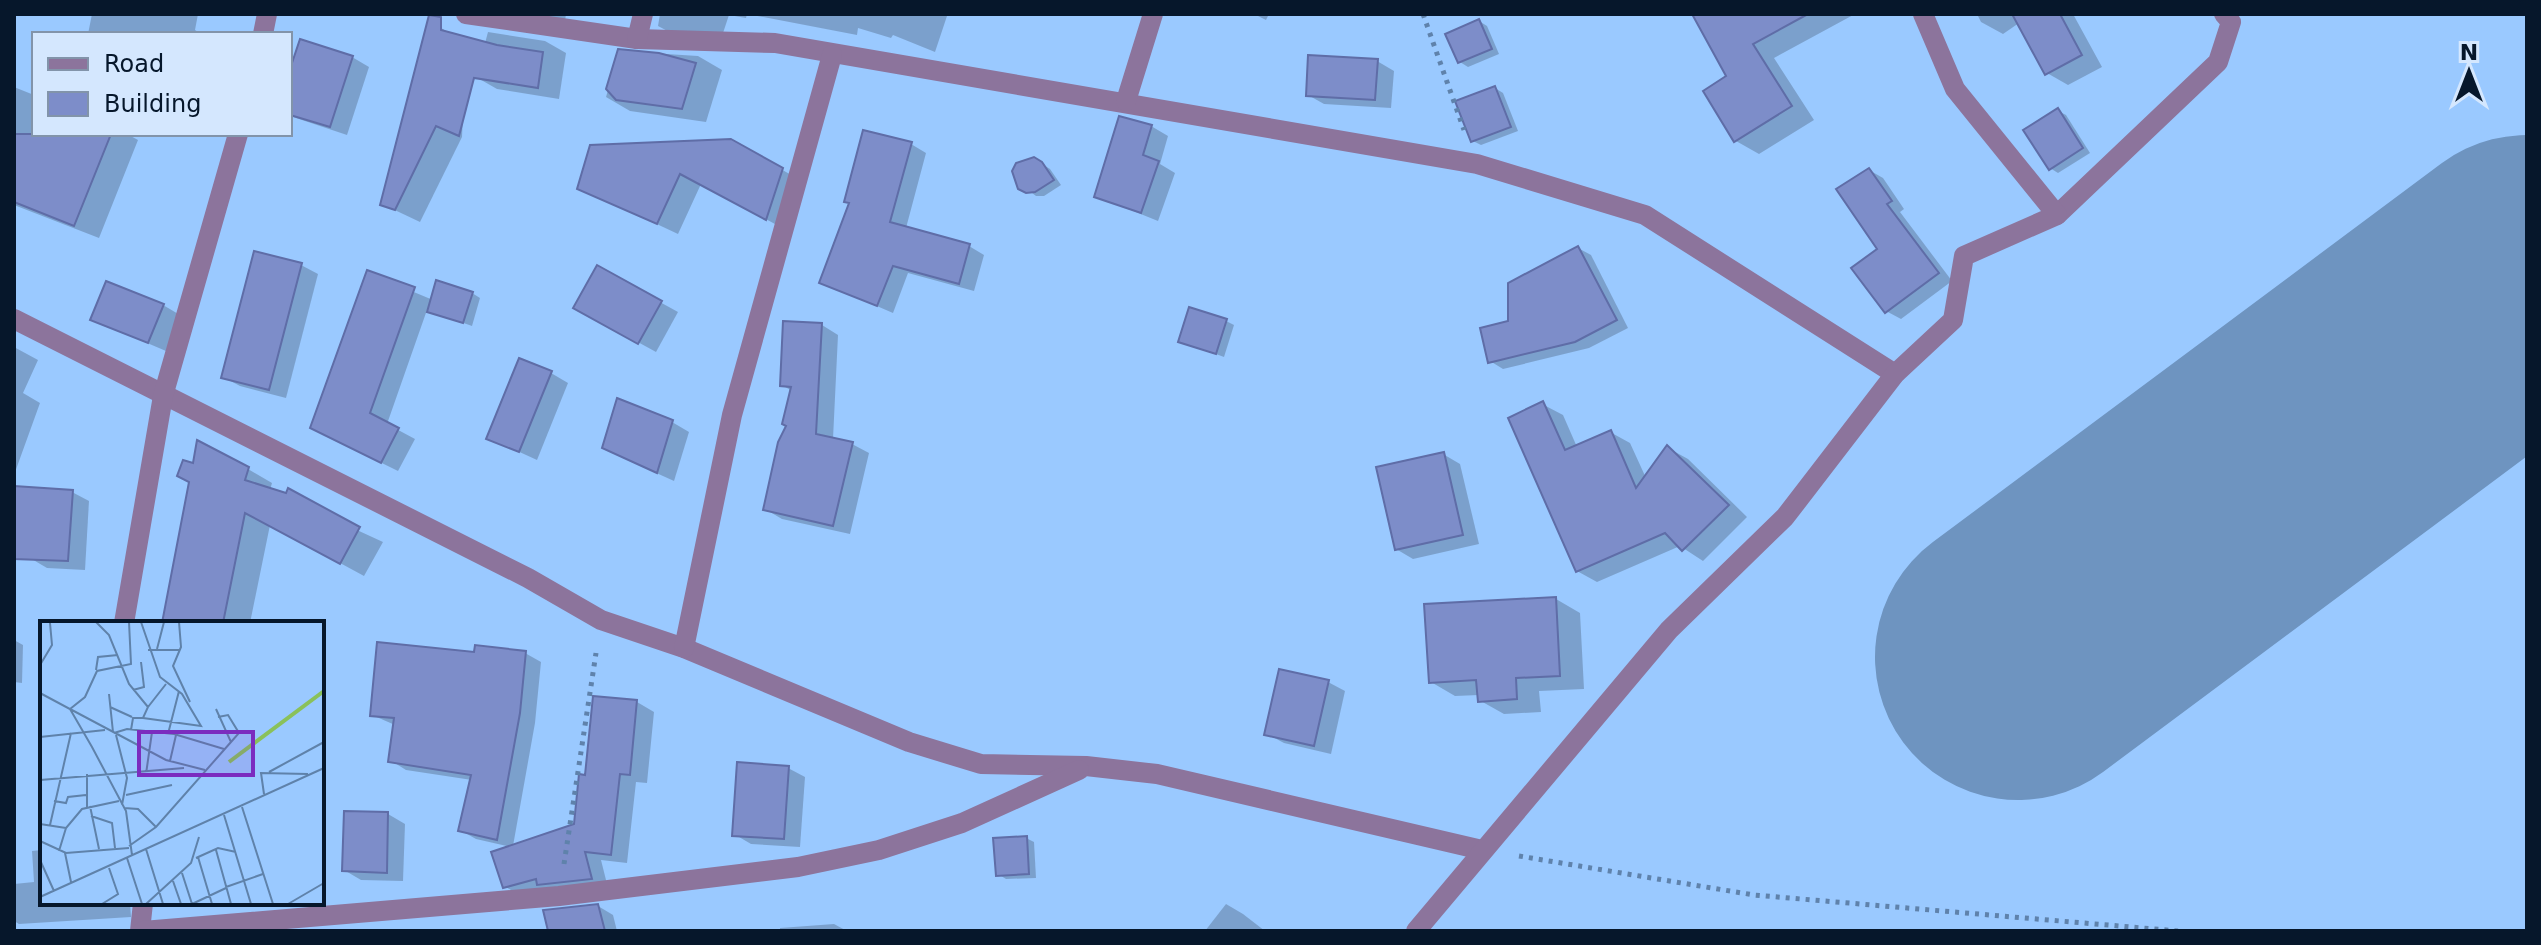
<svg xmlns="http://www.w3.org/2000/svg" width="2541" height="945" font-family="'DejaVu Sans',sans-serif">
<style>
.shadow{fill:#0003}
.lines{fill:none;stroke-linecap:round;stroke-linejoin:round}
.runway{stroke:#6e94c0;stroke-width:286}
.building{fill:#7d8dc9;stroke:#5f6da7;stroke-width:2}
.path{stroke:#5f82ab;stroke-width:5;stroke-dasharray:4 6;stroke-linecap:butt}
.street{stroke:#8c749c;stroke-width:20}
.inset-river{fill:none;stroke:#8ac15a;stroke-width:4}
.inset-road{fill:none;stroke:#5f82aa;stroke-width:2}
.view{fill:#7b2cbf;fill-opacity:0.15;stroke:#7b2cbf;stroke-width:4}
.inset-edge{fill:none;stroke:#06172b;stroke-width:4}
</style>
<rect width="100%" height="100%" fill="#9ac9ff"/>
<g class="shadow">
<polygon points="92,14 198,14 195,30 201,34 88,34"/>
<polygon points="516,14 566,14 565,21"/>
<polygon points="660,14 986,14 986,15 947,16 935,52 893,35 891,38 858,28 857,35 747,14 746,18 729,15 722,36 675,35 658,26"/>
<polygon points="1254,14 1269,14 1266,20"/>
<polygon points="1695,14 1855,14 1774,58 1814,120 1759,154 1736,141 1729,77"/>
<polygon points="1977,14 2073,14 2102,67 2068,85 2047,73 2019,23 2003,34 1981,22"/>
<polygon points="1479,21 1487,26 1499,54 1468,67 1460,62"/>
<polygon points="429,26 441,28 466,42 462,137 420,222 382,204"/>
<polygon points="488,32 545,41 566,53 559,99 497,89 476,77"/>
<polygon points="619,51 698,56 722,70 706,122 630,111 606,97"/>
<polygon points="352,57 369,67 347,135 290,116 290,76"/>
<polygon points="1377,61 1394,71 1391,108 1324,104 1308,95"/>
<polygon points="14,87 34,95 34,134 127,134 138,140 99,238 14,205"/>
<polygon points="1495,88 1503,93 1518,131 1481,145 1473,141"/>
<polygon points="2058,111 2066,115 2090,153 2058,173 2050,168"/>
<polygon points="1151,126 1168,136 1160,164 1175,173 1158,221 1096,196"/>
<polygon points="731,141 802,181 786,230 701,184 678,234 580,188"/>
<polygon points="911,144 926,153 906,228 969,246 984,255 974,291 908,273 893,313 821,282 851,204"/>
<polygon points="1034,159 1050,169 1061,185 1044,196 1036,196 1015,180 1018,164"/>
<polygon points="1869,170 1883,178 1904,209 1900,212 1952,281 1901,319 1886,311"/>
<polygon points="1578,248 1591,255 1628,328 1589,348 1503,369 1490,361 1510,323"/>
<polygon points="301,265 318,274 286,398 240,386 223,377"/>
<polygon points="598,268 678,312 656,352 576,308"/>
<polygon points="368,273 433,300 472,293 480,298 472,326 427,310 387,424 415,439 398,471 329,437"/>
<polygon points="163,305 180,315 166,351 93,320"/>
<polygon points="1226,321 1234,325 1224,357 1181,341"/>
<polygon points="822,325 838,335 833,439 852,444 869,453 850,534 782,519 765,509 788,425 792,391 782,385"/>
<polygon points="14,347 38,360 23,393 40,403 14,475"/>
<polygon points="551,373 568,383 537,460 489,438"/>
<polygon points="1542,404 1563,415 1577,447 1610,432 1630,443 1646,478 1668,448 1688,459 1747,517 1703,561 1680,546 1597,582 1577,571"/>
<polygon points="672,422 689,432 674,481 621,457"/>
<polygon points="1443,454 1460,464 1479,544 1413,559 1396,549"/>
<polygon points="248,469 272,483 270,490 383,542 364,576 270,525 250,623 164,623"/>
<polygon points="72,492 89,501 85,570 47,568 30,558"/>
<polygon points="1556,599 1580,613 1584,689 1539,691 1541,712 1504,714 1479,700 1479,695 1455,696 1431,682"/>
<polygon points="14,640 23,645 22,683 14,682"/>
<polygon points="40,652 42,652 42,687 40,686"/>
<polygon points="525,653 541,662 535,723 513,846 576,825 587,777 595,698 637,702 654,712 647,783 636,782 627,863 601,860 608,888 521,896 504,886 511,847 476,839 460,830 472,780 406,770 390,760 395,725 372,715 476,654"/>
<polygon points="1328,682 1345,691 1331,754 1284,743 1267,734"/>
<polygon points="788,768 805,777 800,847 751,844 734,834"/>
<polygon points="388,814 405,824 403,881 361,880 344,870"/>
<polygon points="1026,838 1034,842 1036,878 1006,879 998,874"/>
<polygon points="42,850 42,903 130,903 131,917 19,924 14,921 14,884 34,882 32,851"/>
<polygon points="1226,904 1243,914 1265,931 1205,931"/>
<polygon points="598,906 613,915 617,931 550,931"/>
<polygon points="834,924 847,931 780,931 780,928"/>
</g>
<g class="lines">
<polyline class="runway" points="2018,657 2527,278"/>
</g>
<g class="building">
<polygon points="1692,14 1808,14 1753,44 1792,106 1734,142 1703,91 1726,76"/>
<polygon points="2012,14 2060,14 2082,55 2045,75"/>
<polygon points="429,15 441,17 441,30 497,45 543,52 538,88 474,78 459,136 436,126 395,210 380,205"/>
<polygon points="1479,19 1492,49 1458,63 1445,34"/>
<polygon points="300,39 353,56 330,127 290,115 290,69"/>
<polygon points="618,49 659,53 696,63 682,109 616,100 606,89"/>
<polygon points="1308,55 1378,59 1375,100 1306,96"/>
<polygon points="1495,86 1511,127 1471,142 1455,101"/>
<polygon points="2058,108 2083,148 2049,170 2023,130"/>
<polygon points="1119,116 1152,125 1143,155 1159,161 1141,213 1094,197"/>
<polygon points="863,130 912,142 890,222 970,244 959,284 893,266 877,306 819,283 849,203 844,202"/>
<polygon points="14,134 111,134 74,226 14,202"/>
<polygon points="731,139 783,168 766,220 680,174 657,224 577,189 590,145"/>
<polygon points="1034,157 1042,162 1054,180 1035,192 1026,193 1018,189 1012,171 1016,163"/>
<polygon points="1869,168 1892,201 1887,204 1939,273 1885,313 1851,268 1877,249 1836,189"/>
<polygon points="1578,246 1617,320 1575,342 1488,363 1480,328 1508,321 1508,283"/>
<polygon points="254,251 302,263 269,390 221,378"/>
<polygon points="597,265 662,301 638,344 573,308"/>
<polygon points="367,270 415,287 370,413 399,428 381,463 310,428"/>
<polygon points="436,280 473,292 463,323 427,312"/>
<polygon points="106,281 164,304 148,343 90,320"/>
<polygon points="1189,307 1227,319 1216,354 1178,342"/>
<polygon points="783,321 822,323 816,434 853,442 833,526 763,510 778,442 786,426 782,424 791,387 780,386"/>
<polygon points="519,358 552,371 519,452 486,439"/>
<polygon points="617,398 673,420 657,473 602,448"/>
<polygon points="1543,401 1565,450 1611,430 1636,488 1667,445 1729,505 1682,551 1665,533 1576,572 1508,418"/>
<polygon points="197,440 249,467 245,480 286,493 288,488 360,527 340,564 245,513 223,623 162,623 189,482 177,476 183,460 193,463"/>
<polygon points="1444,452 1463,535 1395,550 1376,467"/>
<polygon points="14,486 73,490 68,561 14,559"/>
<polygon points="1556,597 1560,676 1516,678 1517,699 1478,702 1476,680 1429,683 1424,604"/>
<polygon points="377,642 474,652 475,645 526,651 520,713 497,840 458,831 471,775 388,762 394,718 370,716"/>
<polygon points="1279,669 1329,680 1314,746 1264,735"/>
<polygon points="593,696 637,700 630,775 620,774 611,855 585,852 592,879 537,885 536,879 503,888 491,852 574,824 579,774 585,775"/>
<polygon points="737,762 789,766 784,839 732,836"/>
<polygon points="344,811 388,812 387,873 342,871"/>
<polygon points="1027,836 1029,874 996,876 993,838"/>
<polygon points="598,904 605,931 548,931 543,910"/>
</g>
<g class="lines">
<g class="path">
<polyline points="1423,14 1464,130"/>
<polyline points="1519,856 1754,895 2178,931"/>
<polyline points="564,864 596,653"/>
</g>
<g class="street">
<polyline points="466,14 637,39 775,43 1477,164 1645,215 1895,374"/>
<polyline points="263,34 267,14"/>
<polyline points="637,39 643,14"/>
<polyline points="1126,101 1153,14"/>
<polyline points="2057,215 2218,62 2231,22 2224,14"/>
<polyline points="14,319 528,578 601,620 684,648 909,742 981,764 1086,766 1157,774 1482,850"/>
<polyline points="124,623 163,396 238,134"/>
<polyline points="684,648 732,415 832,55"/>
<polyline points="140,931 143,903"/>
<polyline points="143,931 559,896 798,867 879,850 962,823 1079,770"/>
<polyline points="1416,931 1669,630 1785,517 1895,374 1953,320 1964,256 2057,215 1955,89 1923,14"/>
</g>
</g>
<g transform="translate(40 621)">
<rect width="284" height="284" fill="#9ac9ff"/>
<path class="inset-river" d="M 189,141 L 284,70"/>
<path class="inset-road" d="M 56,1 L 69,14 L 89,63 L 108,86 L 103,97 L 93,97 L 91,109M 89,1 L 91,43 L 57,50 L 45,76 L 30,88 L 126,139 L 165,149M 101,1 L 120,56 L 142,73 L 161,105 L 103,97M 139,1 L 141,26 L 133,45 L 150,81M 117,28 L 124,1M 108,29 L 140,29M 0,44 L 12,24 L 10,2M 56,49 L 58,36 L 78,34M 93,69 L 104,66 L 101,41M 0,72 L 30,88 L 52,126 L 86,190 L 92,234M 69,73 L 73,111M 70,86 L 92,96M 108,86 L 126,63M 178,96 L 188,94 L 199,112 L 191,121M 74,112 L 87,108 L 134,113 L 184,128M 128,113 L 139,70M 76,114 L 87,157 L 82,184M 0,116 L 65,109M 130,140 L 136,114M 229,151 L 284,121M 47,153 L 47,186M 106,153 L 112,111M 0,159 L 144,147M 224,173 L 221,152 L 268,153M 86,174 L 132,164M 14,180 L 26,182 L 28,176 L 46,174M 50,185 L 59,228M 202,186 L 233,283M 84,187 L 98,188 L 116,206M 184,194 L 211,283M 51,195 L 72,202 L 75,227M 0,203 L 26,207M 10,204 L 31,112M 0,220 L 26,232 L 89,227M 89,225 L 116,206 L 191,121 L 176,88M 106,228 L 123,283M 176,229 L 191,283M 19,230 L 26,207 L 42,188 L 79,180M 25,232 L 31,261M 158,236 L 172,283M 87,237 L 102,283M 156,237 L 178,227 L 196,231M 0,239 L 14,270M 142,252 L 152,283M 133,260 L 141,283M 186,266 L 223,253M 0,276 L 284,147M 62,283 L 78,273 L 69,247M 106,283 L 151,242 L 159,216M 152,283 L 186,267M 248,283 L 284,262"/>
<path class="view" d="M 99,111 L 213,111 L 213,154 L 99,154 Z"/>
<rect width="284" height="284" class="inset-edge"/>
</g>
<rect width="2541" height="945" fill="none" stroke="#06172b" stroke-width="32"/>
<rect x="32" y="32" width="260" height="104" fill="#d4e7fe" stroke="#8294aa" stroke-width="2"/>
<rect x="48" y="58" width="40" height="12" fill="#8c749c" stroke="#8294aa" stroke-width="2"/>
<text x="104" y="72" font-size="24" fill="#06172b">Road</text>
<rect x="48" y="92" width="40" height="24" fill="#7d8dc9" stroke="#8294aa" stroke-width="2"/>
<text x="104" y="112" font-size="24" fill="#06172b">Building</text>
<g transform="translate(2469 72)" stroke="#d4e7fe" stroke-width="6" paint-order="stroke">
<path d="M0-6L14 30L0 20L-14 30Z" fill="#06172b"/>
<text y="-12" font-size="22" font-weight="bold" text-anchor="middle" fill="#06172b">N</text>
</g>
</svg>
